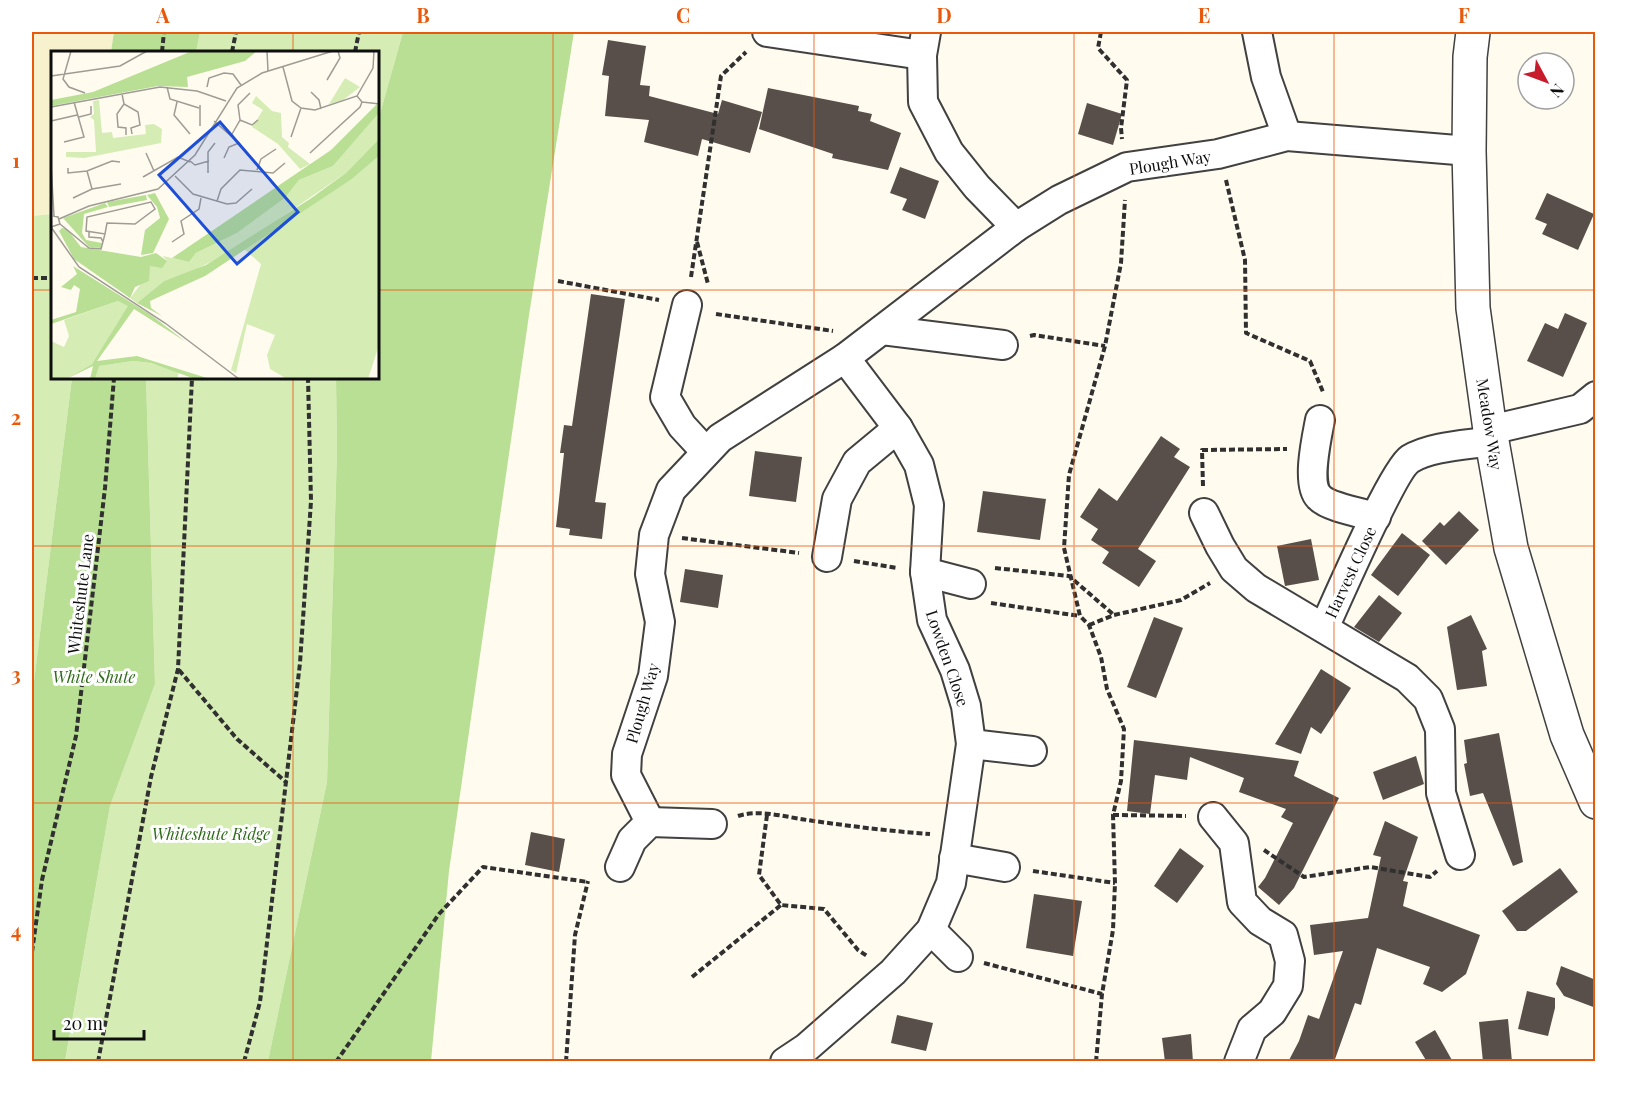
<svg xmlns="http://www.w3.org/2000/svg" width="1627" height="1093" font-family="'Playfair Display',serif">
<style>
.farmland{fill:#f7f2cd}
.green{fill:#d5edb5}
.forest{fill:#b9df94}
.building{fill:#584e4a}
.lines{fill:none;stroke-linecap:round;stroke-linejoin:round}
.minor-casing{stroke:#414141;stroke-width:32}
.tertiary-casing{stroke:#414141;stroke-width:36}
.path{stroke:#303030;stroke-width:4;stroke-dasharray:6 3;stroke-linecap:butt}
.minor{stroke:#fff;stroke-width:28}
.tertiary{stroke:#fff;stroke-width:33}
.grid{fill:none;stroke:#e8590c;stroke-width:1.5;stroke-opacity:0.55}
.labels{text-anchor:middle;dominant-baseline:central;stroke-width:6;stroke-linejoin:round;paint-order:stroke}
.street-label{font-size:16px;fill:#0e0e0e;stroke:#fff}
.park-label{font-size:16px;font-style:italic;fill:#2e6b19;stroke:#fff}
.inset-road{fill:none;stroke:#9f9c95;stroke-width:1.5}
.view{fill:#1d4ed8;fill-opacity:0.15;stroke:#1d4ed8;stroke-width:3}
.inset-edge{fill:none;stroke:#0e0e0e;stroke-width:3}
.neatline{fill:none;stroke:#e8590c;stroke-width:2}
.grid-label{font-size:20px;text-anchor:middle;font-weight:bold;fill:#e8590c}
</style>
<rect width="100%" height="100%" fill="#fffbef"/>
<polygon class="farmland" points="32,32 114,32 111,52 52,52 52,214 32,216"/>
<g class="green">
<polygon points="200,32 403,32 378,121 378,52 196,52"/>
<polygon points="52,214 52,378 72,378 32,697 32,216"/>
<polygon points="146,378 336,378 337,451 327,782 268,1061 65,1062 110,806 155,684"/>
</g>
<g class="forest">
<polygon points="114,32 200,32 196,52 111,52"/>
<polygon points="403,32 574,32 529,315 449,871 431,1061 268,1061 327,782 337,451 336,378 378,378 378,121"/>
<polygon points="72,378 146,378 155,684 110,806 65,1061 32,1061 32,697"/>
</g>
<g class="building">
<polygon points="608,40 646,46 640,85 650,86 649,96 718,114 722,100 762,112 750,153 702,139 698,156 644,142 649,120 605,116 609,76 602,75"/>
<polygon points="768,88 859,106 858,111 872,114 870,121 901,133 888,170 832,158 833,154 759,129"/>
<polygon points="1087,103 1122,114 1113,145 1078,134"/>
<polygon points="900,167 939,181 925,219 902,210 907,199 890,193"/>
<polygon points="1547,193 1594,214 1578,250 1542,234 1547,224 1535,219"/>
<polygon points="591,294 625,299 595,502 606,503 602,539 569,535 570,529 556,527 564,453 560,453 564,425 572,426"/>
<polygon points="1565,313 1587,323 1563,377 1527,361 1545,323 1558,329"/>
<polygon points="1161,436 1180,449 1174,457 1190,467 1138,549 1156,561 1139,587 1102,563 1109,552 1091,540 1098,529 1080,517 1099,488 1117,501"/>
<polygon points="755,451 802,457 796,502 749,496"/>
<polygon points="983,491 1046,499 1040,540 977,532"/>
<polygon points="1459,511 1479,530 1446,565 1422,541 1440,522 1444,526"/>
<polygon points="1402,533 1430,555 1398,596 1371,575"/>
<polygon points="1311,539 1319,580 1285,586 1277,546"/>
<polygon points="685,569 723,575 718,608 680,602"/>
<polygon points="1379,595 1402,613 1379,642 1354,627"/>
<polygon points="1471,615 1487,649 1482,651 1487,686 1457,690 1447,627"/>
<polygon points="1154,617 1183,628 1156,698 1127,687"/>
<polygon points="1321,669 1351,688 1321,734 1311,727 1301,754 1275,744"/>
<polygon points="1499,733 1523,862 1513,866 1483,793 1470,796 1464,764 1467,763 1464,740"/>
<polygon points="1134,740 1299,761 1294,776 1339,798 1294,888 1279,905 1258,887 1265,878 1293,823 1281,817 1286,809 1239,792 1244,778 1190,757 1187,780 1155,775 1150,814 1127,811"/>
<polygon points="1416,756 1424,784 1383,800 1373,772"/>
<polygon points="1385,821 1418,837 1403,881 1408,882 1403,906 1480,935 1466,974 1442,992 1423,984 1430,967 1377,948 1361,1005 1355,1003 1334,1062 1288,1062 1299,1041 1308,1015 1319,1019 1343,951 1314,955 1310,925 1368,918 1381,857 1373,855"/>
<polygon points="531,832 565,839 559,872 525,865"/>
<polygon points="1180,848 1204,866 1177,903 1154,886"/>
<polygon points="1560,868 1578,892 1526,931 1517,931 1502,911"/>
<polygon points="1034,894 1082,901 1073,956 1026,948"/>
<polygon points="1561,966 1596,980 1596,1008 1564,996 1556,984"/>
<polygon points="1527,991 1555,998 1555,1008 1548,1036 1518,1029"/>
<polygon points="897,1015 933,1023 926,1051 891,1043"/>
<polygon points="1508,1019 1512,1062 1483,1062 1479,1022"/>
<polygon points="1435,1030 1453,1062 1427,1062 1415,1042"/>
<polygon points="1191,1034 1193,1062 1165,1062 1162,1038"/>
</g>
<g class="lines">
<defs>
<g id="minor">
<polyline points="767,32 922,55"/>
<polyline points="926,32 922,55 923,102 949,152 977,187 1016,227"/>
<polyline points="1257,32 1266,77 1287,136"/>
<polyline points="687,305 665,397 682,426 706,452"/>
<polyline points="882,330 1003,345"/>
<path d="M 1320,420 C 1317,436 1306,484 1319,497 C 1328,507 1362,513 1376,517"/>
<polyline points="1490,430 1580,409 1596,396"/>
<polyline points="1204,513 1220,546 1234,569 1256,588 1407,678 1428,699 1440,729 1441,793 1460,855"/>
<polyline points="827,557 837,499 857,462 898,428"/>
<polyline points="925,572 971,584"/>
<path d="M 1324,628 C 1337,600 1393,470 1410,459 C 1431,446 1468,445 1492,441"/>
<polyline points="971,744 1032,751"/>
<polyline points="1213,817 1234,843 1242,902 1260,921 1283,935 1290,961 1288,986 1272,1012 1252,1029 1239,1062"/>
<polyline points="650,822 626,775 627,754 653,676 660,622 650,574 654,535 671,490 720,438 845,358 1016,227 1059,200 1127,167 1218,154 1287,136 1469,151"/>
<polyline points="954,858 1005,867"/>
<polyline points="620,867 632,840 650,822 712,824"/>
<polyline points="931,930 958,957"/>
<polyline points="785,1062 806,1048 893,972 931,930 951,883 971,744 966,706 955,670 932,620 925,572 929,505 919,465 898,428 845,358"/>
</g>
<polyline id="tertiary" points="1473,32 1470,57 1469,151 1473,308 1490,430 1511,548 1567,735 1596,802"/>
</defs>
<use href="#minor" class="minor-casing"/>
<use href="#tertiary" class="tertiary-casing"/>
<g class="path">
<polyline points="1101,32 1098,48 1127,80 1121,128 1122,139"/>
<polyline points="162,52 164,32"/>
<polyline points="232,52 236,32"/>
<polyline points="355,52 359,32"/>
<polyline points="1226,180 1245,260 1246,333 1310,361 1323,392"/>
<polyline points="697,242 708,284"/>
<polyline points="691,277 721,76 746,52"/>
<polyline points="32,278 52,278"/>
<polyline points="558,281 659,300"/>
<polyline points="716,314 833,331"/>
<polyline points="1030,336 1034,335 1105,346"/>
<polyline points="1203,486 1202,450 1287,449"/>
<polyline points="682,538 799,553"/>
<polyline points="854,561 897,568"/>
<polyline points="995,568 1069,576 1114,615"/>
<polyline points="991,603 1080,616"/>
<polyline points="1089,625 1114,615 1181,600 1210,583"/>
<polyline points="179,670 237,739 287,783"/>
<polyline points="767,815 759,875 781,905 824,909 858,950 867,956"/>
<polyline points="1113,815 1186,816"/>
<path d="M 738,816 C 758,809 786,817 807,820 C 848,826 889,831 930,834"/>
<polyline points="1264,850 1304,877 1370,867 1430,877 1437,871"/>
<polyline points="1033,871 1115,883"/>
<polyline points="32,952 42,880 76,736 105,488 114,378"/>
<polyline points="984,963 1102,994"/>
<polyline points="692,977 781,905"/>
<polyline points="98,1062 151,777 178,669 192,378"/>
<polyline points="244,1062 260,1002 300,663 311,501 308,378"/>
<polyline points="336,1062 439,914 483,867 588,882"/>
<polyline points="566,1062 575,935 588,881"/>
<polyline points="1096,1062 1102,994 1113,930 1115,883 1113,815 1121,781 1124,729 1107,689 1101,657 1089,625 1080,616 1064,548 1069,475 1105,346 1121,263 1125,200"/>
</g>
<use href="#minor" class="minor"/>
<use href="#tertiary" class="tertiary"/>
</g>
<path class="grid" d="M 293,32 L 293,52M 553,32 L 553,1062M 814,32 L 814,1062M 1074,32 L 1074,1062M 1334,32 L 1334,1062M 32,290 L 52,290M 378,290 L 1596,290M 293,378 L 293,1062M 32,546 L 1596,546M 32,803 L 1596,803"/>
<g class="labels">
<g class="street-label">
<text transform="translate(1170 162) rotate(-9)">Plough Way</text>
<text transform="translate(1490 424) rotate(81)">Meadow Way</text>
<text transform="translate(1350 572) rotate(-65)">Harvest Close</text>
<text transform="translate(80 594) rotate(-83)">Whiteshute Lane</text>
<text transform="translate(948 658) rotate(71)">Lowden Close</text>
<text transform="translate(642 703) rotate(-74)">Plough Way</text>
</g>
<g class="park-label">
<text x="94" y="676">White Shute</text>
<text x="211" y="833">Whiteshute Ridge</text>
</g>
</g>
<g transform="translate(51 51)">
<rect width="328" height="328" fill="#fffbef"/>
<path d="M 294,27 L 309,36 L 292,49 L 278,53 ZM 205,45 L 221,60 L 230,62 L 231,86 L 238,92 L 237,96 L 259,113 L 249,118 L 227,93 L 201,76 L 212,59 L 201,52 ZM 48,49 L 51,82 L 61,81 L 62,87 L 95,83 L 94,74 L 103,73 L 111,78 L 110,92 L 33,107 L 15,106 L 15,101 L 45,101 L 43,69 L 39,66 L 43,63 L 42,50 ZM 328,62 L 328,88 L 295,122 L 182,199 L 142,220 L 113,230 L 86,252 L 79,247 L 97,224 L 99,214 L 116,210 L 112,205 L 138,211 L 145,202 L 186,182 L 234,147 L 248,129 L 282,115 ZM 328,105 L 328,294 L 317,328 L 236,328 L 219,318 L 216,304 L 224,284 L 196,273 L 185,322 L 180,319 L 210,213 L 193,198 L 301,128 ZM 67,250 L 78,255 L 41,313 L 15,328 L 0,328 L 0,290 L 13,296 L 18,285 L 13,269 ZM 82,310 L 99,312 L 128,321 L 126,328 L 44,328 L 47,315 Z" fill="#d5edb5"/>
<path d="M 141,0 L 206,0 L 194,10 L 136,26 L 137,36 L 107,35 L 0,55 L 0,49 L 42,41 ZM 326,53 L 328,62 L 282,115 L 248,129 L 234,147 L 186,182 L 145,202 L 138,211 L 121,207 L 280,99 ZM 328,88 L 328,105 L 301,128 L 154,225 L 99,250 L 100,257 L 111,265 L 86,252 L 113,230 L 155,214 L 259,148 L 295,122 ZM 104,142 L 118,168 L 102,202 L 90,204 L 94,179 L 109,167 L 106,156 L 96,144 ZM 95,144 L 96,149 L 58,156 L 56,151 ZM 54,152 L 57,156 L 33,163 L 31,182 L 35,189 L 51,192 L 50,197 L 38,196 L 12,167 ZM 11,177 L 16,178 L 30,196 L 90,206 L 105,202 L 116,210 L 111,217 L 99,215 L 98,230 L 84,236 L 79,247 L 23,208 L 8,180 ZM 22,215 L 100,264 L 135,291 L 83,258 L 46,310 L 86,305 L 159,328 L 144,328 L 100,312 L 82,310 L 48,315 L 44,328 L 39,328 L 42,315 L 15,328 L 41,313 L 77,255 L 67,250 L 0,273 L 0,269 L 25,261 L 29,238 L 23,234 L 20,239 L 10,236 L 26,223 Z" fill="#b9df94"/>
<path class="inset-road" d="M 20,0 L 12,28 L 18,36 L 34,42M 216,0 L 217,20M 232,16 L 241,50 L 250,57 L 264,59 L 306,45 L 322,17 L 323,0M 0,25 L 69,15 L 96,0M 276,29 L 289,7 L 287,0M 116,36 L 119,48 L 148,57M 156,36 L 158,27 L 173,22 L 182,23 L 190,34M 260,41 L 268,49 L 270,58M 71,43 L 73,53 L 87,61 L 89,74 L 80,77 L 81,83M 126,51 L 123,64 L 139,83M 311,51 L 329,53M 73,53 L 66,63 L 67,76 L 75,77 L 75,84M 0,56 L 109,36 L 146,40 L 175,50M 28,66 L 40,63 L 40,55M 189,69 L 201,74 L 207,69M 0,70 L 26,64M 163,70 L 188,92 L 178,96 L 173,107M 149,75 L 149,54M 181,83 L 189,69 L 187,54 L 199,42M 240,86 L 250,57M 13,91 L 33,86 L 23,51M 95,102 L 103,120M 259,102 L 309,56 L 311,51 L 306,45M 139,110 L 144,114 L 158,110M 0,114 L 3,165M 17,117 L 17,122 L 36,120 L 61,110 L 69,111M 206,119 L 210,108 L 225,98M 36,120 L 41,138M 157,122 L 157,101 L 164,92M 124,125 L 142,143 L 176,153 L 185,152 L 201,138M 92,126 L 127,106 L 139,111M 22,147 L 41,138 L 70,133M 166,150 L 170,138 L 189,119 L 222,122 L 234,112M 100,151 L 104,158 L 84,173 L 56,172 L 54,183 L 35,180 L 36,166 ZM 8,168 L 38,155 L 107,138 L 144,104 L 186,37 L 211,22 L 282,0M 9,173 L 38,197 L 50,198 L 54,183M 0,176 L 28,216 L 114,272 L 188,328M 0,176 L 9,173 L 7,166 L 2,165M 38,181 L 38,186 L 50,187 L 52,191M 121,191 L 133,183 L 130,170 L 148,158 L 150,147"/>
<path class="view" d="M 169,71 L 247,161 L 186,213 L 108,124 Z"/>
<rect width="328" height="328" class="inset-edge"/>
</g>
<rect width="1627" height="1093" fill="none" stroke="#ffffff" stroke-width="66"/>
<g transform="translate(1546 81) rotate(131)"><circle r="28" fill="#ffffff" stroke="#9f9f9f" stroke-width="1.5"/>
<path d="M0-4.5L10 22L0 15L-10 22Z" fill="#c81c2c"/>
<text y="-9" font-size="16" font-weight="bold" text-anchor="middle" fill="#0e0e0e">N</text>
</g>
<path d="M54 1030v9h90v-9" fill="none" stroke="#0e0e0e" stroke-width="3"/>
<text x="63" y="1030" font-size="18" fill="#0e0e0e" stroke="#ffffff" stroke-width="4.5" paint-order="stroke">20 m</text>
<rect x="33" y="33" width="1561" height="1027" class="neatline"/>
<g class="grid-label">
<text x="163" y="23">A</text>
<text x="423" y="23">B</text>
<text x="683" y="23">C</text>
<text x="944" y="23">D</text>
<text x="1204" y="23">E</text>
<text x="1464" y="23">F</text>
<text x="16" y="168">1</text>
<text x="16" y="425">2</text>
<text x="16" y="682">3</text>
<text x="16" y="938">4</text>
</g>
</svg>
